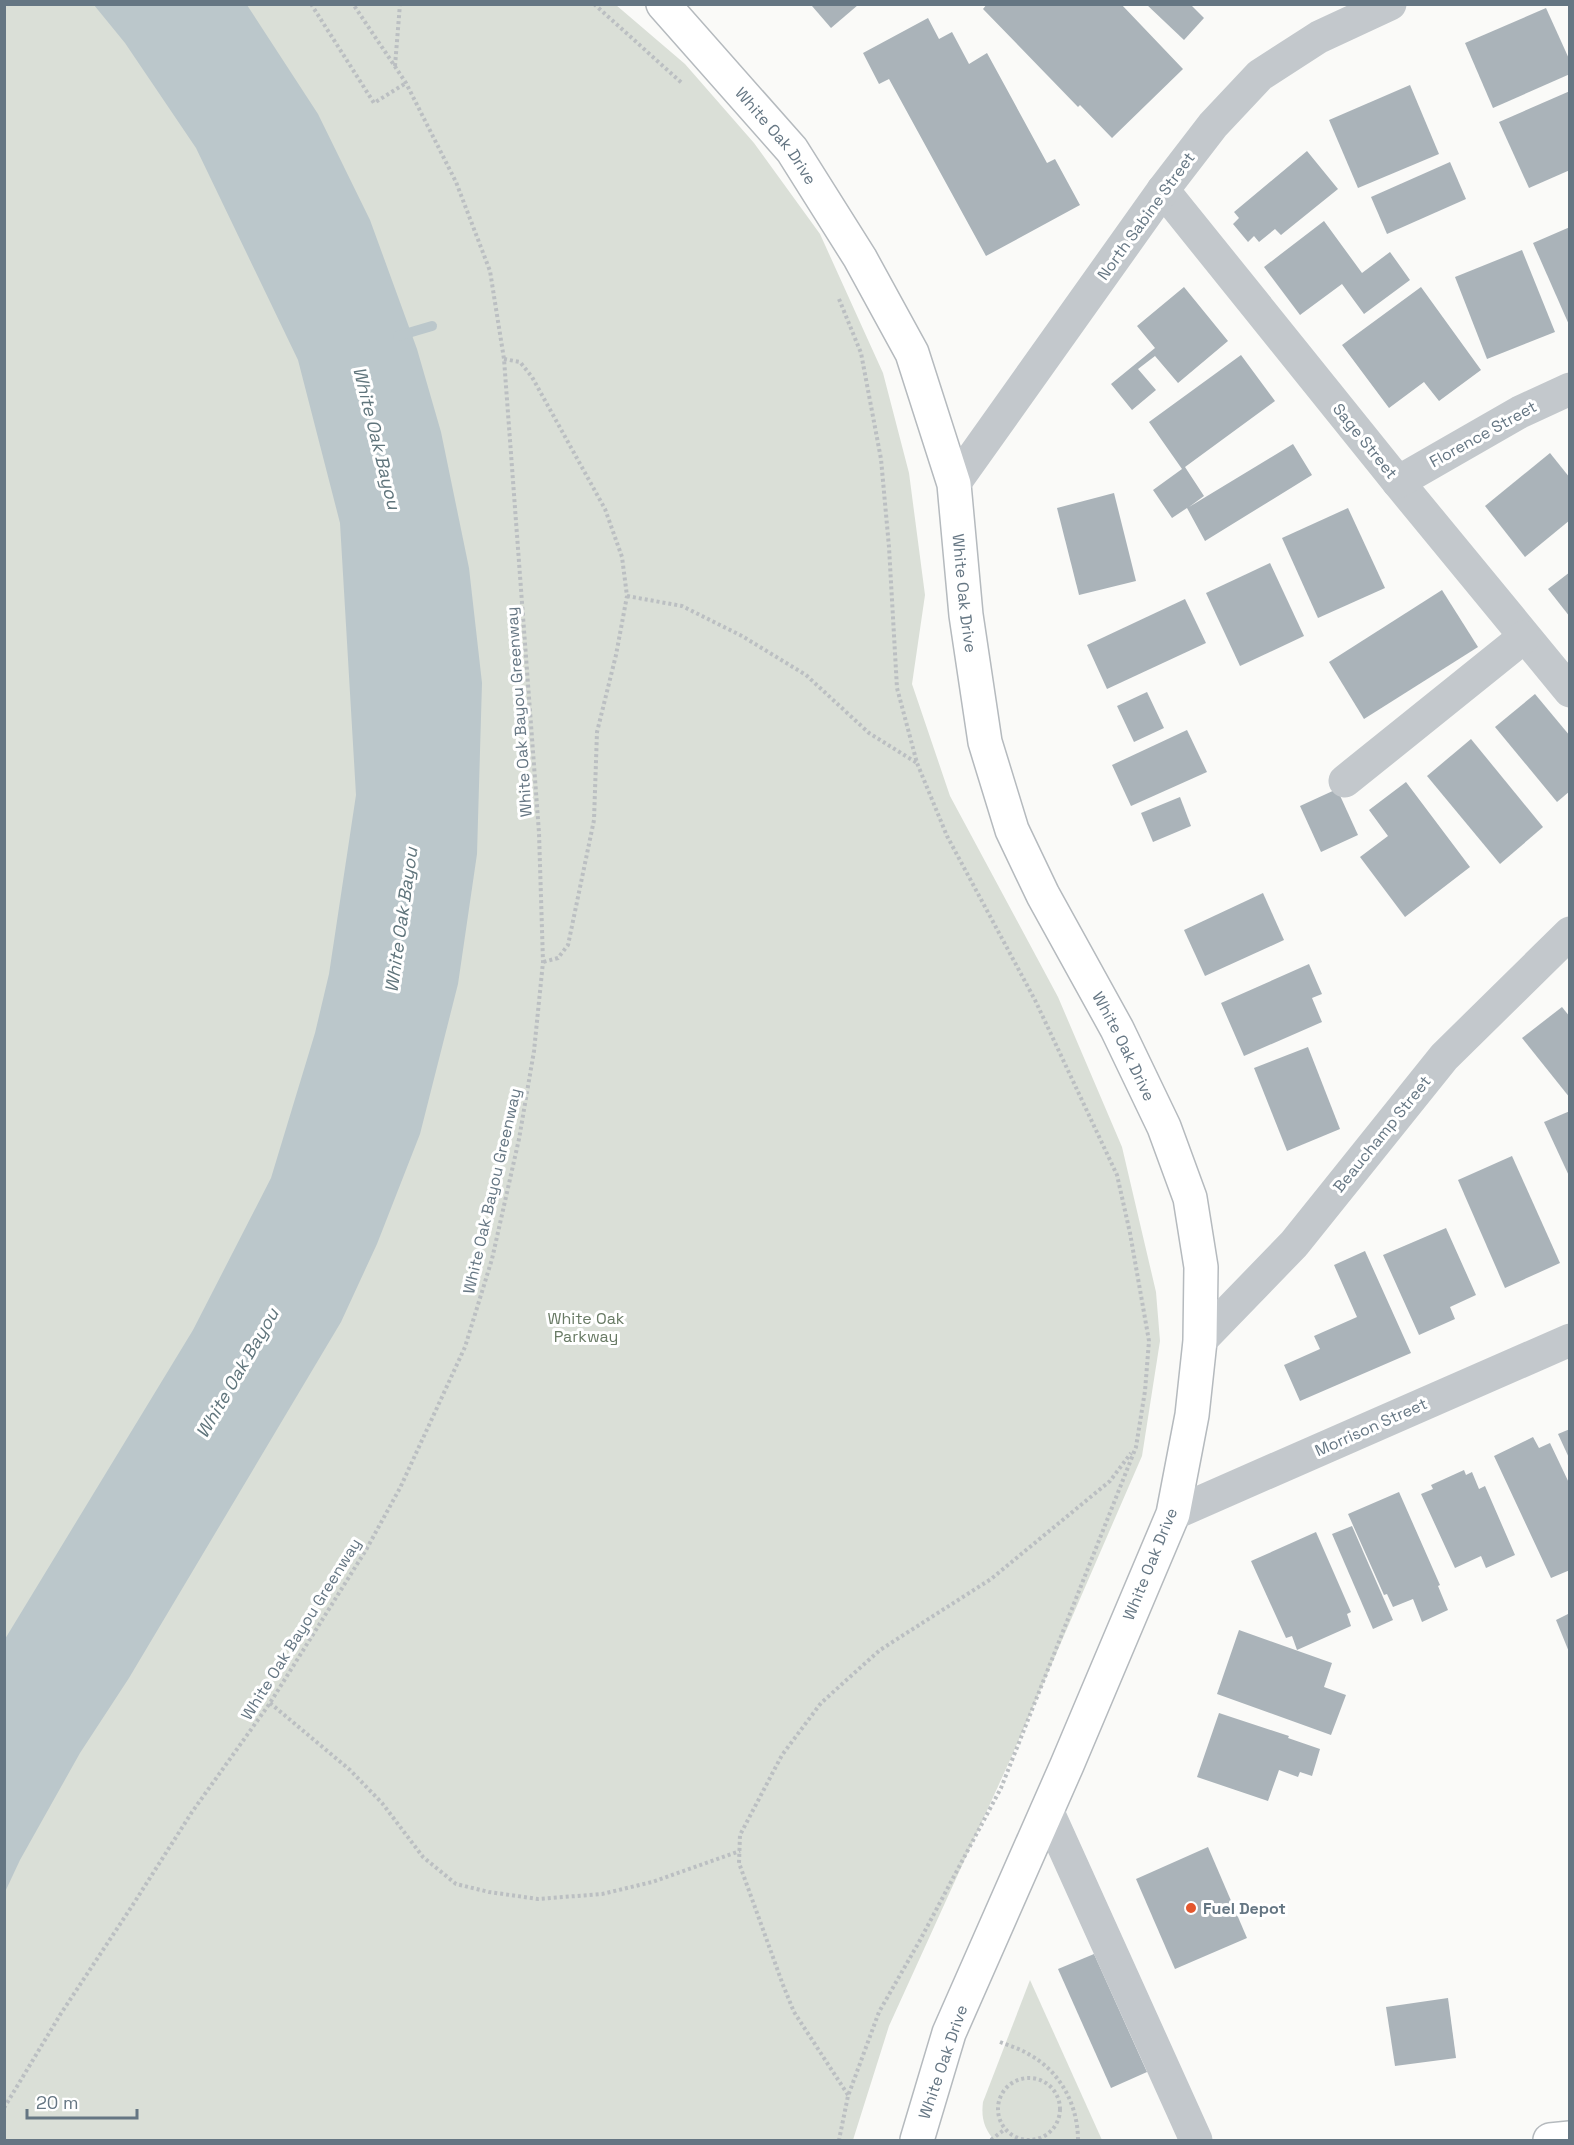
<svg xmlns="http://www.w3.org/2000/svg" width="1574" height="2145" font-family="'Space Grotesk',sans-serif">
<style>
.green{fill:#dadfd7}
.water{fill:#bbc7cb}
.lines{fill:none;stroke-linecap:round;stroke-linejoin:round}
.stream{stroke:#bbc7cb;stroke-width:10}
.building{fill:#aab3b9}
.major-casing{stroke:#b5babe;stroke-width:36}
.path{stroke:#bbbfc2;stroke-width:4;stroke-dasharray:3 3;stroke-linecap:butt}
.minor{stroke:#c3c8cc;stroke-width:33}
.major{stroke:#fff;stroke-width:33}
.poi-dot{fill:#e4572e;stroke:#fff;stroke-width:2}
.labels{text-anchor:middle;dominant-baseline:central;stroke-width:6;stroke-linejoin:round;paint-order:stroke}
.street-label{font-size:16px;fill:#657683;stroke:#fff}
.park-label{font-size:16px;fill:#687a64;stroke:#fff}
.poi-label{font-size:16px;font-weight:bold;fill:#657683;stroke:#fff;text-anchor:start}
.water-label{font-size:18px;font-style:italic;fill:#60757c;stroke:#fff}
</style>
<rect width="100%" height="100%" fill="#fafaf8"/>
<g class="green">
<polygon points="5,5 616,5 685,64 754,143 820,234 883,373 909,473 925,595 912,684 950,796 1058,997 1122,1147 1156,1292 1160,1341 1142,1456 1010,1760 889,2026 853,2140 5,2140"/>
<path d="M 1030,1980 L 1102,2140 L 994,2140 C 984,2129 981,2117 983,2102 Z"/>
</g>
<polygon class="water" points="94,5 247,5 318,114 370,220 417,349 441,432 469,568 482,683 477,854 458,984 420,1134 377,1244 341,1322 129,1678 80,1753 20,1860 5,1892 5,1639 193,1330 271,1178 315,1033 329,974 356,795 340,523 298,360 196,148 125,43"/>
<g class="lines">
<polyline class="stream" points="398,336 432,326"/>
</g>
<g class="building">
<polygon points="987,4 1121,4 1183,69 1112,138 1080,105 1078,107 983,9"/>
<polygon points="1146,4 1190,4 1204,18 1184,40"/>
<polygon points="813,5 858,5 831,28 812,6"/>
<polygon points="1546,8 1570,61 1570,74 1493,108 1465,43"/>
<polygon points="928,18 939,39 952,32 969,64 987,53 1047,163 1055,159 1080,205 986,256 889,79 879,84 863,53"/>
<polygon points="1410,85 1439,154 1358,188 1329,120"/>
<polygon points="1570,91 1570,170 1529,188 1499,122"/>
<polygon points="1307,151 1338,189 1281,235 1275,229 1259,242 1254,236 1248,242 1233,224 1239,218 1234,212"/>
<polygon points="1450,162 1466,199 1387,234 1371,197"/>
<polygon points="1324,221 1362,273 1390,252 1410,280 1364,314 1342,284 1300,315 1264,267"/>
<polygon points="1570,227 1570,327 1533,243"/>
<polygon points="1522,250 1555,332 1487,359 1455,277"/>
<polygon points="1184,287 1228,341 1178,383 1155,356 1138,369 1156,390 1132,410 1111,384 1155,348 1137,326"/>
<polygon points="1421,287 1481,370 1439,401 1424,382 1389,408 1342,345"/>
<polygon points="1241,355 1275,401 1185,467 1204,496 1189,507 1293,444 1312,475 1205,541 1187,508 1172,518 1153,490 1182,469 1149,422"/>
<polygon points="1550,453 1570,478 1570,520 1525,557 1485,506"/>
<polygon points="1114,493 1136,581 1079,595 1057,508"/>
<polygon points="1348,508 1385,588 1318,618 1282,538"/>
<polygon points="1270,563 1304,636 1240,666 1206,593"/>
<polygon points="1570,572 1570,617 1548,589"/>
<polygon points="1442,590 1478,647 1364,719 1329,662"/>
<polygon points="1185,599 1206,643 1107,689 1087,645"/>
<polygon points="1147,692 1164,728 1134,742 1117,706"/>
<polygon points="1535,694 1570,736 1570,791 1557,802 1495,727"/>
<polygon points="1187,730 1207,772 1131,806 1112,765"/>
<polygon points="1471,739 1543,827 1500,864 1427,776"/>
<polygon points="1406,782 1470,867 1405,917 1360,857 1388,836 1369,810"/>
<polygon points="1337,789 1358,835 1321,852 1300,806"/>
<polygon points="1180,797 1191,826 1153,842 1141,813"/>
<polygon points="1263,893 1284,940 1205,976 1184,930"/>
<polygon points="1309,964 1322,994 1312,998 1322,1022 1244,1056 1221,1003"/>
<polygon points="1562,1007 1570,1017 1570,1098 1522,1038"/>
<polygon points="1308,1047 1340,1129 1287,1151 1254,1068"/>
<polygon points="1570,1111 1570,1178 1544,1122"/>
<polygon points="1512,1156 1560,1263 1505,1288 1458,1180"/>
<polygon points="1446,1228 1476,1295 1450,1307 1455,1319 1419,1335 1383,1255"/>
<polygon points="1365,1251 1411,1353 1300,1401 1284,1365 1320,1349 1314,1336 1357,1317 1334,1265"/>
<polygon points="1570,1429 1570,1460 1558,1434"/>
<polygon points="1533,1437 1539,1448 1550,1443 1570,1485 1570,1570 1551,1578 1494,1456"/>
<polygon points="1464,1470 1466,1475 1472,1472 1479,1489 1485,1486 1515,1555 1486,1568 1481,1556 1455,1568 1421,1494 1433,1489 1431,1485"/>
<polygon points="1399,1492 1440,1585 1438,1586 1448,1610 1422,1622 1413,1599 1393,1607 1387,1594 1384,1595 1348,1514"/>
<polygon points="1352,1526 1393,1620 1373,1629 1332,1534"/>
<polygon points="1316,1532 1351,1612 1347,1614 1351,1626 1297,1650 1292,1636 1286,1638 1251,1561"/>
<polygon points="1570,1613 1570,1652 1569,1652 1556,1620"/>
<polygon points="1239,1630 1332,1663 1324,1687 1346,1695 1331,1735 1217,1694"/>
<polygon points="1219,1713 1289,1736 1288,1738 1320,1749 1312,1776 1300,1772 1298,1777 1279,1770 1268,1801 1197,1777"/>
<polygon points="1208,1847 1247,1938 1175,1969 1136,1879"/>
<polygon points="1094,1954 1147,2072 1111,2088 1058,1969"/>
<polygon points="1448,1998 1456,2058 1395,2066 1386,2007"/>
</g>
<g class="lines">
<defs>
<g id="major">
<path id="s1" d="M 663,4 L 792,150 L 860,258 L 912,353 L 954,484 L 966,615 L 985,742 L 1012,830 L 1043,895 L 1117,1029 L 1164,1127 L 1190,1198 L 1201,1267 L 1200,1341 L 1192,1415 L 1173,1514 L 1067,1765 L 949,2033 L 917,2140"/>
<polyline points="1550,2140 1570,2138"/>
</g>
</defs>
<use href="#major" class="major-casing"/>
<g class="path">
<polyline points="311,4 374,103 406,83"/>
<polyline points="594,4 683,84"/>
<polyline points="395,66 400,4"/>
<polyline points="839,299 861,353 881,459 889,547 897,688 917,763 947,836 1035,1000 1117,1175 1130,1233 1149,1341 1145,1391 1136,1447 1001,1788 919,1942 879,2012 848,2096 839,2140"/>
<polyline points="504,359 520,362 532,377 605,509 622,557 627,596 616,655 597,732 594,820 568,945 558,958 543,962"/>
<polyline points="627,596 682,606 742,636 806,675 869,733 917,763"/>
<polyline points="270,1703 350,1770 382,1803 423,1857 456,1884 489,1892 538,1899 602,1894 652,1882 740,1851"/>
<path d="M 1000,2042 C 1010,2046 1021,2049 1030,2055 C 1061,2072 1078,2106 1078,2140"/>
<circle cx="1029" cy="2109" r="31"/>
<polyline points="848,2095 794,2012 783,1985 739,1863 740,1835 782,1755 821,1703 880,1650 991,1579 1110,1481 1131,1453"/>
<polyline points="4,2108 60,2015 134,1903 192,1812 270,1703 366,1550 400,1488 465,1347 492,1259 519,1139 534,1051 543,962 539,833 504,359 490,271 456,182 406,83 353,4"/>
<polyline points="991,2140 1005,2129"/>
</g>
<g class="minor">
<polyline points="1163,190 1398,482 1570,691"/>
<polyline points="1398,482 1520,412 1570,389"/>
<polyline points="954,484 1163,190 1213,125 1260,75 1319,37 1390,4"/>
<polyline points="1345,781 1524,637"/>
<polyline points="1200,1341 1294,1244 1444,1057 1570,933"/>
<polyline points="1173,1514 1570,1340"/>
<polyline points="1047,1810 1196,2140"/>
</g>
<use href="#major" class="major"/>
</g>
<circle class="poi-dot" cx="1191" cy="1908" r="6"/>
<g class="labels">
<g class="street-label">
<text stroke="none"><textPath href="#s1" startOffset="174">White Oak Drive</textPath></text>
<text transform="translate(1146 216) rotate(-54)">North Sabine Street</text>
<text transform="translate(1483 434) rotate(-29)">Florence Street</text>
<text transform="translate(1365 441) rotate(51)">Sage Street</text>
<text stroke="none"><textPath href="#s1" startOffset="678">White Oak Drive</textPath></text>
<text transform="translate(519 712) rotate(-94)">White Oak Bayou Greenway</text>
<text stroke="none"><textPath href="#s1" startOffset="1164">White Oak Drive</textPath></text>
<text transform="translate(1382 1134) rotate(-51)">Beauchamp Street</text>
<text transform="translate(492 1191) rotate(-77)">White Oak Bayou Greenway</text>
<text transform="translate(1371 1427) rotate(-24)">Morrison Street</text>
<text transform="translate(1150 1564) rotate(-68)">White Oak Drive</text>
<text transform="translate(301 1629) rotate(-58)">White Oak Bayou Greenway</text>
<text transform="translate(943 2062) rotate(-71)">White Oak Drive</text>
</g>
<g class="park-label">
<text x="586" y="1318">White Oak<tspan x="586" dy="18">Parkway</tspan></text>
</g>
<g class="poi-label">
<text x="1203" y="1908">Fuel Depot</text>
</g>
<g class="water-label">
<text transform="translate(377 438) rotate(76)">White Oak Bayou</text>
<text transform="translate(401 920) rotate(-82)">White Oak Bayou</text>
<text transform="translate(237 1373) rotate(-60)">White Oak Bayou</text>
</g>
</g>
<rect width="1574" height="2145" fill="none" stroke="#657683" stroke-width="12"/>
<path d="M27 2109v9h110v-9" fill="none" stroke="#657683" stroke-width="3"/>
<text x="36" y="2109" font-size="18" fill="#657683" stroke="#ffffff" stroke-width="4.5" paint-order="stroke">20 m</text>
</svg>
